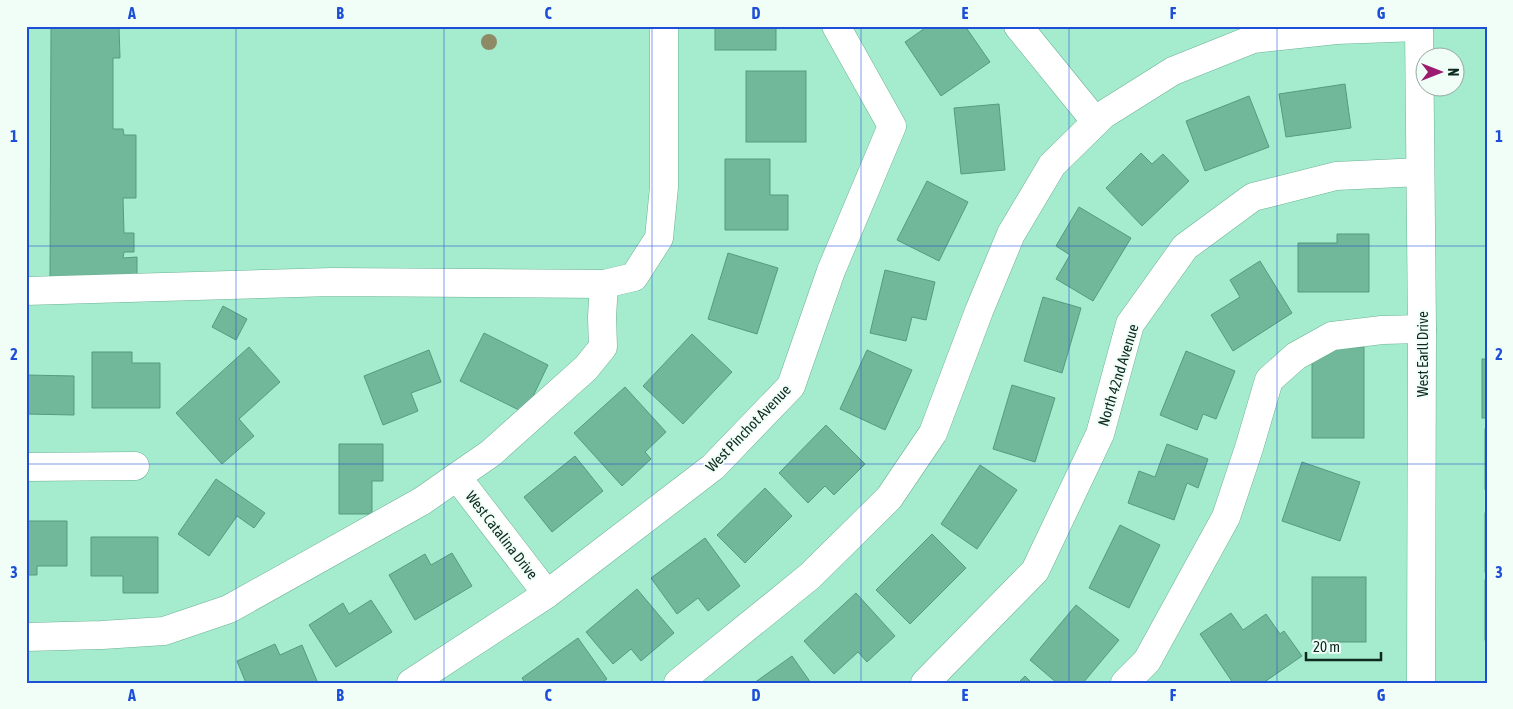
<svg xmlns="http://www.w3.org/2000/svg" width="1513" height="709" font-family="'Asap Condensed',sans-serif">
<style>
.building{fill:#71b79a;stroke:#559b7f}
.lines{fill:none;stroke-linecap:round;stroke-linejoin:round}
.minor-casing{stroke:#6cb296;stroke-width:29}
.minor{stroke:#fff;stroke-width:28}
.tree{fill:#8f8a66}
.grid{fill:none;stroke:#1d4ed8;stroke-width:1;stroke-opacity:0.55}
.labels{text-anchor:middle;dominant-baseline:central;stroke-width:4;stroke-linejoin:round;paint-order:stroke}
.street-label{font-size:15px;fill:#0c2a20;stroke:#f1fef8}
.neatline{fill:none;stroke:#1d4ed8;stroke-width:2}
.grid-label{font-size:16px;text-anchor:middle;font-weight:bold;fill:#1d4ed8}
</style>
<rect width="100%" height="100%" fill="#a4eccd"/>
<g class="building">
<polygon points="51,26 119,26 120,58 113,58 113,129 123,129 124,135 136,135 136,198 123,198 124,233 134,233 134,252 124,252 123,258 137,257 137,277 50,277"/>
<rect x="715" y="26" width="61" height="24"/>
<polygon points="928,26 965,26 990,62 941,96 905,42"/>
<rect x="746" y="71" width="60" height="71"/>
<polygon points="1345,84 1351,128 1286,137 1279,94"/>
<polygon points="1249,96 1269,147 1205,171 1186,121"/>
<polygon points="999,104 1005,170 961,174 954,108"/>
<polygon points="1141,153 1152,164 1163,154 1189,181 1142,226 1106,188"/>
<polygon points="725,159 770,159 770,195 788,195 788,230 725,230"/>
<polygon points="927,181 968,202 939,261 897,240"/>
<polygon points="1079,207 1131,238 1093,301 1056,279 1070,255 1056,246"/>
<polygon points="1337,234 1369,234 1369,292 1298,292 1298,243 1337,243"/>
<polygon points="728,253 778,268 757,334 708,319"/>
<polygon points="1260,261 1292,313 1233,351 1211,315 1240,297 1230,280"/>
<polygon points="885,270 935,282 926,320 912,317 906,341 870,333"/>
<polygon points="1043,297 1081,308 1062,373 1024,361"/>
<polygon points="223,306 247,319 236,340 212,327"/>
<polygon points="484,333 548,365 525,413 460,381"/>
<polygon points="692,334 732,372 683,424 643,386"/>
<polygon points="249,347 280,382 239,419 254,436 222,464 176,413"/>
<rect x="1312" y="347" width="52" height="91"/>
<polygon points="429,350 441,382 411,393 418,411 383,425 364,376"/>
<polygon points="867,350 912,370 885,430 840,409"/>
<polygon points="1186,351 1235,371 1216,419 1203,414 1197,430 1160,415"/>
<polygon points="92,352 132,352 132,363 160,363 160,408 92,408"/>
<rect x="1482" y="359" width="5" height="59"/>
<polygon points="26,375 74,376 74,415 26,414"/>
<polygon points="1012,385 1055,398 1035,462 993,449"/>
<polygon points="625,387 666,432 645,452 651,459 622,486 574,433"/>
<polygon points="826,425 865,464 834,495 825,486 808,503 779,473"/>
<rect x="1485" y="429" width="2" height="60"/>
<polygon points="339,444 383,444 383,481 372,481 372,514 339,514"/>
<polygon points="1167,444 1208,459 1198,488 1187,483 1174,520 1128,503 1139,471 1155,477"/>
<polygon points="575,456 603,491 552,532 524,497"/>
<polygon points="1302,462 1360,482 1340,541 1282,521"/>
<polygon points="980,465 1017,490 977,549 941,524"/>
<polygon points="216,479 265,513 254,528 237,516 209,556 178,534"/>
<polygon points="765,488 792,516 745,563 717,535"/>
<rect x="1485" y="513" width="2" height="59"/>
<polygon points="26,521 67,521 67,566 37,566 37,575 26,575"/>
<polygon points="1120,525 1160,545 1129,608 1089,588"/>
<polygon points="932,534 966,568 910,624 876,590"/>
<polygon points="91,537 158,537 158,593 123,593 123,576 91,576"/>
<polygon points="705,538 740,586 708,611 698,598 677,614 651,578"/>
<polygon points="452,553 472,586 415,620 389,575 425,554 431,565"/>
<rect x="1312" y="577" width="54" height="65"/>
<rect x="1485" y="580" width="2" height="60"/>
<polygon points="637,589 674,633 641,661 631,649 613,664 586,632"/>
<polygon points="856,593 895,636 867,662 858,652 834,674 804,641"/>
<polygon points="371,600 392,632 336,667 309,625 343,603 349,614"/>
<polygon points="1076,605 1119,640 1083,683 1057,683 1030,660"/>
<polygon points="1231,613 1243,630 1266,614 1280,634 1284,631 1302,656 1263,683 1233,683 1200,634"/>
<polygon points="578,638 607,679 601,683 525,683 522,678"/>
<polygon points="275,644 280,655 302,645 317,681 313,683 246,683 237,661"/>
<polygon points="792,656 811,683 754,683"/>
<polygon points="1025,676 1032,683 1018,683"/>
</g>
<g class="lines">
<defs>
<g id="minor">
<polyline points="1018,26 1096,122"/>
<polyline points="1419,26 1422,329 1421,683"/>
<polyline points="26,291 332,282 604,284"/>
<polyline points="26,467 135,466"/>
<polyline points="457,477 547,594"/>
<polyline points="26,637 102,635 164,631 229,609 422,501 491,453 586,368 603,347 602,317 604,284 634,277 659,238 664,187 664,26"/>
<polyline points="411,683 547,594 713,467 791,386 831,271 892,126 836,26"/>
<polyline points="678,683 810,576 889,498 933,433 979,311 1011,234 1052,165 1103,115 1173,71 1253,39 1336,30 1419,27"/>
<polyline points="925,683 1035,571 1100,434 1130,324 1185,247 1253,197 1336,176 1420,172"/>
<polyline points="1125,683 1147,661 1226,517 1249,448 1269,380 1296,356 1332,336 1382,330 1422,329"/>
</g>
</defs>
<use href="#minor" class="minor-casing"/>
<use href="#minor" class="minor"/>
</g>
<circle class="tree" cx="489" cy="42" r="8"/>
<path class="grid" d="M 236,26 L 236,683M 444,26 L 444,683M 652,26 L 652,683M 861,26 L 861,683M 1069,26 L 1069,683M 1277,26 L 1277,683M 26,246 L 1487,246M 26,464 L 1487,464"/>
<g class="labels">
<g class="street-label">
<text transform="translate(1422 354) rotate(-90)">West Earll Drive</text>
<text transform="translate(1118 375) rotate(-73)">North 42nd Avenue</text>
<text transform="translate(748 428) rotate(-46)">West Pinchot Avenue</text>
<text transform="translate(502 535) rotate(52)">West Catalina Drive</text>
</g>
</g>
<rect width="1513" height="709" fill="none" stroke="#f1fef8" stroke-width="55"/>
<g transform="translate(1440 72) rotate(90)"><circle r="24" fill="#f1fef8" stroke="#95a9a2"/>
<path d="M0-4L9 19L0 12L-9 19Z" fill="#9b1b6f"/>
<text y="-8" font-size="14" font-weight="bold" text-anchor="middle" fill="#0c2a20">N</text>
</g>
<path d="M1306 652v8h75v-8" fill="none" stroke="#0c2a20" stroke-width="2.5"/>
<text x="1313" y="652" font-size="15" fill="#0c2a20" stroke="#f1fef8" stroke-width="4" paint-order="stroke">20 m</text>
<rect x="28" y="28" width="1458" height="654" class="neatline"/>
<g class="grid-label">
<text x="132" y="19">A</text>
<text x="340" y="19">B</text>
<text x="548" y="19">C</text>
<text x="756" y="19">D</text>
<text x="965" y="19">E</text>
<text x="1173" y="19">F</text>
<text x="1381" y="19">G</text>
<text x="14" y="142">1</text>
<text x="1499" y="142">1</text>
<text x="14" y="360">2</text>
<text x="1499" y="360">2</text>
<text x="14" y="578">3</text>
<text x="1499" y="578">3</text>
<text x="132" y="701">A</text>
<text x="340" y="701">B</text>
<text x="548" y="701">C</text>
<text x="756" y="701">D</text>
<text x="965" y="701">E</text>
<text x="1173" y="701">F</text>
<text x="1381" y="701">G</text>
</g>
</svg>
